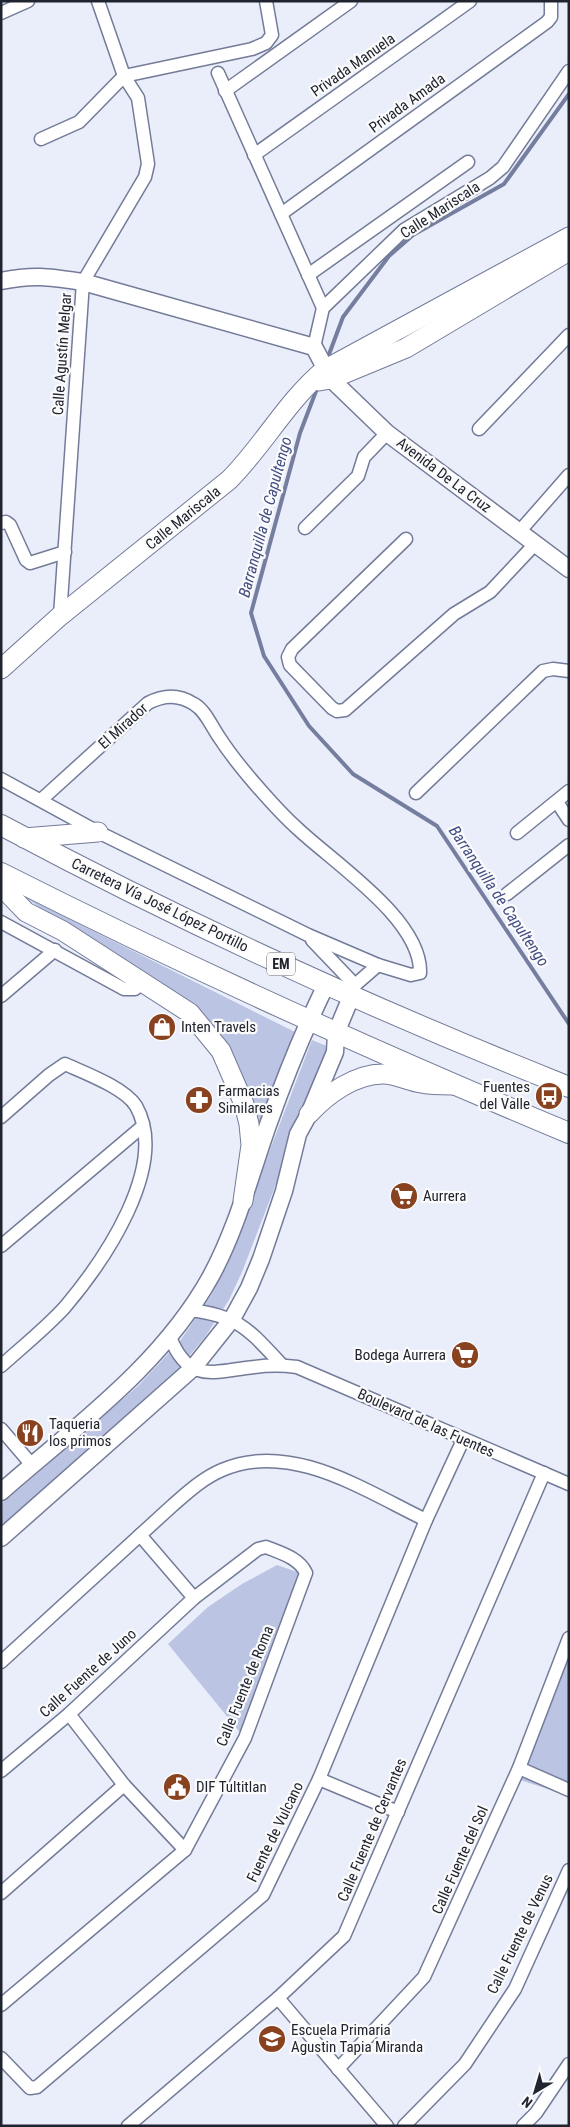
<svg xmlns="http://www.w3.org/2000/svg" width="570" height="2127" font-family="'Roboto Condensed',sans-serif">
<style>
.green{fill:#bbc4e2}
.lines{fill:none;stroke-linecap:round;stroke-linejoin:round}
.stream{stroke:#757e9e;stroke-width:4}
.minor-casing{stroke:#737b98;stroke-width:15}
.tertiary-casing{stroke:#737b98;stroke-width:19}
.secondary-casing{stroke:#737b98;stroke-width:21}
.primary-casing{stroke:#737b98;stroke-width:22}
.minor{stroke:#fff;stroke-width:12}
.tertiary{stroke:#fff;stroke-width:16}
.secondary{stroke:#fff;stroke-width:19}
.primary{stroke:#fff;stroke-width:20}
.labels{text-anchor:middle;dominant-baseline:central;stroke-width:4.5;stroke-linejoin:round;paint-order:stroke}
.shield{fill:#fbfbfb;stroke:#62646c;stroke-width:1}
.shield-label{font-size:14px;font-weight:bold;fill:#20242f}
.street-label{font-size:15px;fill:#20242f;stroke:#fbfbfb}
.poi-label{font-size:15px;fill:#20242f;stroke:#fbfbfb;text-anchor:start}
.water-label{font-size:16px;font-style:italic;fill:#414d84;stroke:#fbfbfb}
</style>
<rect width="100%" height="100%" fill="#eaeefb"/>
<g class="green">
<polygon points="27,898 295,1032 258,1133 222,1048"/>
<polygon points="312,1040 329,1047 242,1272 229,1300 205,1337 174,1374 1,1529 1,1504 138,1386 180,1341 212,1294 225,1267"/>
<polygon points="277,1565 300,1573 243,1736 168,1644 208,1607 242,1584"/>
<polygon points="569,1640 569,1796 514,1778"/>
</g>
<g class="lines">
<g class="stream">
<polyline points="328,357 343,317 389,256 413,235 504,184 569,94"/>
<polyline points="318,386 300,433 251,613 264,656 309,726 353,774 437,826 569,1024"/>
</g>
<defs>
<g id="minor">
<polyline points="1,13 28,1"/>
<polyline points="218,73 323,308"/>
<polyline points="124,76 252,49 266,43 272,35 266,1"/>
<polyline points="225,91 351,1"/>
<polyline points="41,139 79,122 124,76"/>
<polyline points="254,155 470,1"/>
<polyline points="281,214 547,22 551,17 551,1"/>
<polyline points="308,275 468,162"/>
<polyline points="314,347 323,308 404,230 490,178 503,167 569,71"/>
<polyline points="479,429 569,335"/>
<polyline points="1,523 6,522 10,525 26,560 30,563 65,552"/>
<polyline points="305,528 358,476 364,457 387,433"/>
<polyline points="519,532 569,475"/>
<polyline points="406,539 292,649 288,657 290,665 332,708 337,711 345,710 454,614 490,592 535,544"/>
<polyline points="60,616 83,282 145,177 148,164 138,98 124,76 98,1"/>
<path d="M 1,779 L 98,832 L 308,935 L 378,965 L 411,975 L 420,973 C 422,920 334,863 298,829 C 283,816 269,800 256,785 C 243,770 230,754 219,737 C 211,726 206,711 194,704 C 178,694 164,695 148,703 L 41,800"/>
<polyline points="416,793 543,671 553,669 569,671"/>
<polyline points="557,802 569,820"/>
<polyline points="517,833 569,791"/>
<polyline points="507,894 569,845"/>
<polyline points="1,922 124,989 135,989 142,982"/>
<polyline points="312,940 355,985"/>
<polyline points="353,992 355,985 378,965"/>
<polyline points="1,996 55,950"/>
<path d="M 1,1117 L 49,1075 L 65,1064 C 85,1073 125,1088 136,1106 C 170,1166 103,1262 65,1307 C 46,1328 22,1347 1,1366"/>
<polyline points="1,1246 143,1126"/>
<path d="M 190,1310 C 240,1316 249,1330 282,1365"/>
<path d="M 170,1337 C 189,1385 214,1371 254,1367 C 268,1365 283,1365 297,1367 L 569,1484"/>
<polyline points="1,1429 32,1465"/>
<polyline points="140,1535 194,1598"/>
<path d="M 1,1662 L 173,1505 C 188,1492 203,1478 222,1470 C 291,1440 365,1491 426,1520"/>
<polyline points="69,1714 124,1785 185,1850"/>
<polyline points="519,1768 569,1790"/>
<path d="M 1,1771 L 69,1714 L 194,1598 L 258,1549 L 266,1547 C 281,1553 299,1558 306,1573 L 245,1738 L 185,1850 L 1,2005"/>
<polyline points="319,1779 398,1812"/>
<polyline points="1,1893 124,1785"/>
<polyline points="278,1998 387,2126"/>
<polyline points="1,2058 30,2088 37,2087 263,1895 319,1779 426,1520 463,1440"/>
<polyline points="338,2069 424,1977 519,1768 569,1638"/>
<polyline points="128,2126 278,1998 344,1936 544,1473"/>
<polyline points="404,2126 465,2064 515,1989 569,1870"/>
<polyline points="523,2126 536,2113 569,2064"/>
</g>
<g id="tertiary">
<path d="M 1,281 C 34,274 50,277 83,282 L 314,347 L 331,379 L 387,433 L 569,569"/>
<path d="M 1,1492 C 76,1426 162,1365 211,1276 C 237,1228 250,1176 268,1125 C 285,1077 304,1030 326,985"/>
<polyline points="1,1538 193,1368 232,1319 249,1288 261,1259 284,1191 298,1134 309,1114 335,1052 336,1033 351,997"/>
</g>
<g id="secondary">
<polyline points="319,381 331,379 406,348 569,251"/>
<path d="M 1,669 L 60,616 L 229,480 C 263,446 287,401 324,370 L 569,237"/>
<polyline points="24,838 98,832"/>
<polyline points="1,886 26,912 63,931 190,1013 221,1051 244,1104 249,1124 251,1145 243,1201"/>
<path d="M 309,1114 C 327,1094 355,1074 383,1074 C 395,1074 409,1081 421,1083 C 431,1085 442,1085 452,1085"/>
</g>
<g id="primary">
<path d="M 1,825 C 186,924 375,1010 569,1087"/>
<path d="M 1,873 C 187,967 377,1053 569,1133"/>
</g>
</defs>
<use href="#minor" class="minor-casing"/>
<use href="#tertiary" class="tertiary-casing"/>
<use href="#secondary" class="secondary-casing"/>
<use href="#primary" class="primary-casing"/>
<use href="#minor" class="minor"/>
<use href="#tertiary" class="tertiary"/>
<use href="#secondary" class="secondary"/>
<use href="#primary" class="primary"/>
</g>
<defs>
<symbol id="shop-disc" viewBox="-11 -11 22 22"><circle r="9.5" fill="#89421f" stroke="#fbfbfb"/><path d="M-5-2.5h2.3a2.7 3.5 0 0 1 5.4 0H5L5.5 6h-11ZM-1.5-2.5h3a1.5 2.3 0 0 0-3 0Z" fill="#fff"/></symbol>
<symbol id="bus-disc" viewBox="-11 -11 22 22"><circle r="9.5" fill="#89421f" stroke="#fbfbfb"/><path d="M-5-6H5V4H4V6H2V4H-2V6H-4V4H-5ZM-3.5-4V0h7V-4ZM-3.5 1.2v1.5H-2V1.2ZM2 1.2v1.5H3.5V1.2Z" fill="#fff"/></symbol>
<symbol id="pharmacy-disc" viewBox="-11 -11 22 22"><circle r="9.5" fill="#89421f" stroke="#fbfbfb"/><path d="M-2-6h4v4h4v4h-4v4h-4v-4h-4v-4h4Z" fill="#fff"/></symbol>
<symbol id="supermarket-disc" viewBox="-11 -11 22 22"><circle r="9.5" fill="#89421f" stroke="#fbfbfb"/><path d="M-6-5.5h2.5l.6 2H6L4.5 2H-2.5L-4.4-4H-6ZM-1.5 3.2a1.3 1.3 0 1 0 .1 0ZM3 3.2a1.3 1.3 0 1 0 .1 0Z" fill="#fff"/></symbol>
<symbol id="restaurant-disc" viewBox="-11 -11 22 22"><circle r="9.5" fill="#89421f" stroke="#fbfbfb"/><path d="M-5-6h1v4h1v-4h1v4h1v-4h1v5L-1.5 .5V6h-2V.5L-5-1ZM5-6V6H3V1.5H1.5Q1.5-4 5-6Z" fill="#fff"/></symbol>
<symbol id="civic-disc" viewBox="-11 -11 22 22"><circle r="9.5" fill="#89421f" stroke="#fbfbfb"/><path d="M-.6-6.5H3V-4.5H.6V-3L4-1V1h2V6H-6V1h2V-1L-.6-3ZM-1.2 2.5V6h2.4V2.5Z" fill="#fff"/></symbol>
<symbol id="school-disc" viewBox="-11 -11 22 22"><circle r="9.5" fill="#89421f" stroke="#fbfbfb"/><path d="M0-5L7-2L0 1L-7-2ZM-4 1L0 2.5L4 1V4Q0 6-4 4Z" fill="#fff"/></symbol>
</defs>
<g fill-rule="evenodd">
<use href="#shop-disc" x="146" y="1011" width="32" height="32"/>
<use href="#bus-disc" x="533" y="1080" width="32" height="32"/>
<use href="#pharmacy-disc" x="183" y="1084" width="32" height="32"/>
<use href="#supermarket-disc" x="388" y="1180" width="32" height="32"/>
<use href="#supermarket-disc" x="449" y="1339" width="32" height="32"/>
<use href="#restaurant-disc" x="14" y="1417" width="32" height="32"/>
<use href="#civic-disc" x="161" y="1771" width="32" height="32"/>
<use href="#school-disc" x="256" y="2023" width="32" height="32"/>
</g>
<g class="labels">
<rect class="shield" x="267" y="952.5" width="28" height="23" rx="4"/>
<g class="shield-label">
<text x="281" y="964">EM</text>
</g>
<g class="street-label">
<text transform="translate(353 65) rotate(-35)">Privada Manuela</text>
<text transform="translate(407 103) rotate(-36)">Privada Amada</text>
<text transform="translate(440 210) rotate(-33)">Calle Mariscala</text>
<text transform="translate(62 354) rotate(-86)">Calle Agustín Melgar</text>
<text transform="translate(444 475) rotate(37)">Avenida De La Cruz</text>
<text transform="translate(183 518) rotate(-39)">Calle Mariscala</text>
<text transform="translate(123 726) rotate(-42)">El Mirador</text>
<text transform="translate(160 905) rotate(26)">Carretera Vía José López Portillo</text>
<text transform="translate(426 1423) rotate(24)">Boulevard de las Fuentes</text>
<text transform="translate(88 1673) rotate(-42)">Calle Fuente de Juno</text>
<text transform="translate(245 1686) rotate(-68)">Calle Fuente de Roma</text>
<text transform="translate(372 1830) rotate(-67)">Calle Fuente de Cervantes</text>
<text transform="translate(275 1832) rotate(-64)">Fuente de Vulcano</text>
<text transform="translate(460 1860) rotate(-66)">Calle Fuente del Sol</text>
<text transform="translate(520 1934) rotate(-64)">Calle Fuente de Venus</text>
</g>
<g class="poi-label">
<text x="181" y="1027">Inten Travels</text>
<text x="530" y="1087" text-anchor="end">Fuentes<tspan x="530" dy="17">del Valle</tspan></text>
<text x="218" y="1091">Farmacias<tspan x="218" dy="17">Similares</tspan></text>
<text x="423" y="1196">Aurrera</text>
<text x="446" y="1355" text-anchor="end">Bodega Aurrera</text>
<text x="49" y="1424">Taqueria<tspan x="49" dy="17">los primos</tspan></text>
<text x="196" y="1787">DIF Tultitlan</text>
<text x="291" y="2030">Escuela Primaria<tspan x="291" dy="17">Agustin Tapia Miranda</tspan></text>
</g>
<g class="water-label">
<text transform="translate(265 517) rotate(-75)">Barranquilla de Capultengo</text>
<text transform="translate(499 896) rotate(56)">Barranquilla de Capultengo</text>
</g>
</g>
<rect width="570" height="2127" fill="none" stroke="#20242f" stroke-width="5"/>
<g transform="translate(535 2092) rotate(218)" stroke="#fbfbfb" stroke-width="4" paint-order="stroke">
<path d="M0-4L9 19L0 12L-9 19Z" fill="#20242f"/>
<text y="-8" font-size="14" font-weight="bold" text-anchor="middle" fill="#20242f">N</text>
</g>
</svg>
